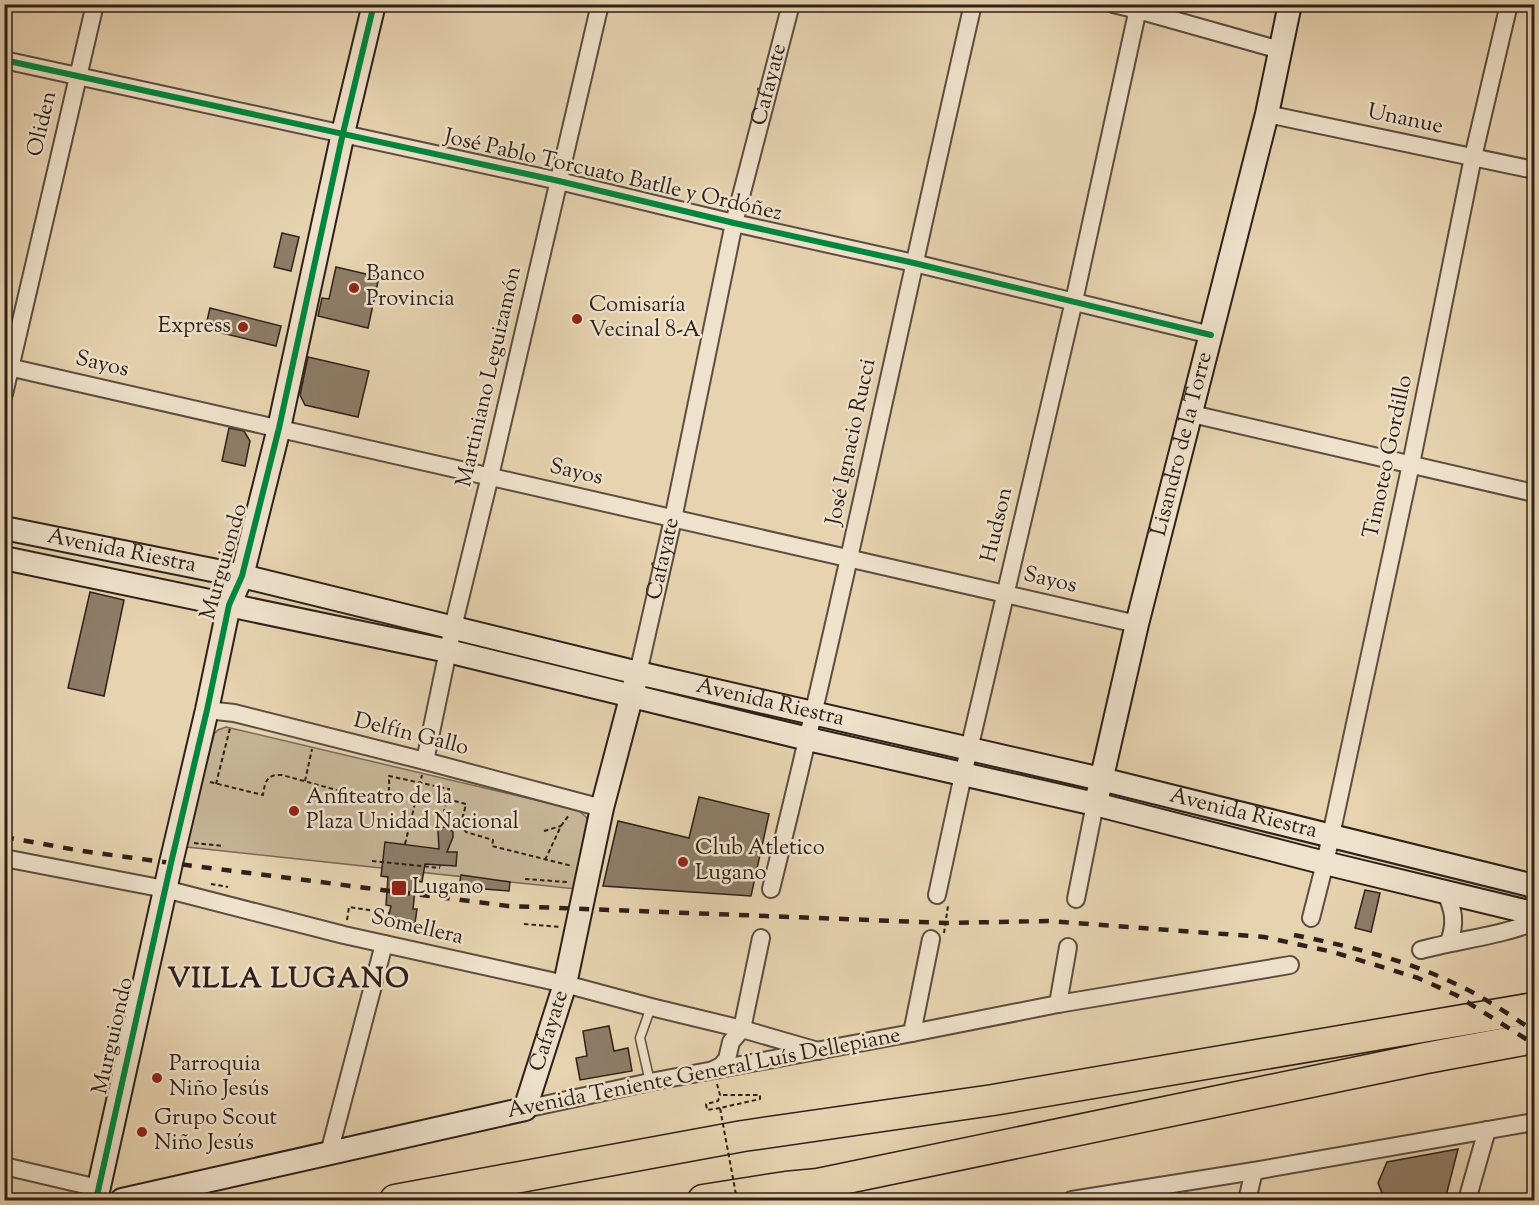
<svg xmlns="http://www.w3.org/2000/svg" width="1539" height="1205" font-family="'Sorts Mill Goudy',serif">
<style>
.green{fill:#c7b596;stroke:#7a6a58;stroke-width:1.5}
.building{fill:#8e7d68;stroke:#2d201a;stroke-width:1.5}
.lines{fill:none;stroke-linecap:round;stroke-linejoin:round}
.lane-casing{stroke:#5c4d40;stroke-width:11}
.street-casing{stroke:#5c4d40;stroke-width:20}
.secondary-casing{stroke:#2d201a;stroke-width:26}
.highway-casing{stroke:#2d201a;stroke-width:33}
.path{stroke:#2d201a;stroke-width:2;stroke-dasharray:4.5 3;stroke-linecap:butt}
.lane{stroke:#efe2cc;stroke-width:8}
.street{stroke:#efe2cc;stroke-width:16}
.secondary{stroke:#efe2cc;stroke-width:22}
.highway{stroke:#e7d3b0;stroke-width:30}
.rail{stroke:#2d201a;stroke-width:4.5;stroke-dasharray:10 10;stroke-linecap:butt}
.path-bridge{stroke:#2d201a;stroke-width:2;stroke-dasharray:4.5 3;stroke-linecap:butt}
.cycleway-casing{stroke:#efe2cc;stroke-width:10}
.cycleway{stroke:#00873e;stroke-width:6}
.poi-dot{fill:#8f2418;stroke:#efe2cc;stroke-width:2}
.labels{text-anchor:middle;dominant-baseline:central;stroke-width:5;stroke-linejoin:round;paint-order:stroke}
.street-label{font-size:22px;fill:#2d201a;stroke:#efe2cc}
.poi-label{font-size:22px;fill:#2d201a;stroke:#efe2cc;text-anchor:start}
.district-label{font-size:28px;font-weight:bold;letter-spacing:1.5px;fill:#2d201a;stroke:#efe2cc}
</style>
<rect width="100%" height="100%" fill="#e7d3b0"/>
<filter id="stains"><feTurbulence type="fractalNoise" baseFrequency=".00333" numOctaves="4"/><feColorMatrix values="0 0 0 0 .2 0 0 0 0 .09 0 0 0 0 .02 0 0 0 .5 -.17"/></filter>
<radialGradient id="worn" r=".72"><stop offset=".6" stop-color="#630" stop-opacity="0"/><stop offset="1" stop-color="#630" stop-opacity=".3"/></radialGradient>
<polygon class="green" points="226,727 578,810 586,817 590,825 576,889 187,847 186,842 214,734 218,730"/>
<g class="building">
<polygon points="282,233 299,237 291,271 274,267"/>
<polygon points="336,267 379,277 368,328 318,316 322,298 329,299"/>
<polygon points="210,308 281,326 276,346 205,329"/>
<polygon points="308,357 369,371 358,417 305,405 300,395"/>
<polygon points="229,428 244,431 250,441 245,466 222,461"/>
<polygon points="90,592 124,600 104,696 68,688"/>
<polygon points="699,797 769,814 751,896 603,886 618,821 689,838"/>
<polygon points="444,827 449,828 453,832 453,837 447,852 457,852 456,866 441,865 440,866 440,865 425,864 422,882 416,881 413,909 417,909 415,923 388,919 391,906 386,905 388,877 381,876 385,842 439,849 438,831"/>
<polygon points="461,875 510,882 509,891 459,887"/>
<polygon points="1365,890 1380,893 1371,932 1355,928"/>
<polygon points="609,1026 614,1051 628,1048 632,1071 580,1080 576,1058 587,1056 583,1031"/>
<polygon points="1458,1149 1445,1200 1393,1200 1394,1196 1382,1193 1378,1183 1387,1162"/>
</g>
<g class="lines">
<defs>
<polyline id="lane" points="650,1082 640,1038 651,1007"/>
<g id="street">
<polyline points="1113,4 1138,10 1280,50"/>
<polyline points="4,60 559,181 734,223 914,263 1211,335"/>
<polyline points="1267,114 1534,170"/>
<polyline points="4,366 1137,624"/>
<polyline points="4,394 95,4"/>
<polyline points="1192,414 1534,493"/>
<path id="s1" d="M 638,673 L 673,519 L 734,223 L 791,4"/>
<polyline points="207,710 234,713 425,761 602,808"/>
<polyline points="425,761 453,627 490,476 600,4"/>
<polyline points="4,858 165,889 344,935 565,984 651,1007 742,1029 818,1051"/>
<path d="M 771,889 C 844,595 905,299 973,4"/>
<path d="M 1445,892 C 1454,910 1456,923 1449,942"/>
<polyline points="937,895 963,775 1074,301 1139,4"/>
<polyline points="1076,899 1095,804"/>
<polyline points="1311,918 1325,863 1411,464 1473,157 1509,4"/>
<path d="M 1421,950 C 1458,940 1500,936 1534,922"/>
<polyline points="1058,1004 1068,947"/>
<polyline points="912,1033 931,939"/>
<polyline points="713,1070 721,1066 727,1059 731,1042 742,1029 761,938"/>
<polyline points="525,1109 650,1082 912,1033 1058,1004 1290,965"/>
<polyline points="329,1153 384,944"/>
<polyline points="4,1166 98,1188"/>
<polyline points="1072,1200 1254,1171 1534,1122"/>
<polyline points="1247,1200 1254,1171"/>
<polyline points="1467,1200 1487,1130"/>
</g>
<g id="secondary">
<path id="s2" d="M 4,528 L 242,576 L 638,673 L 1101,779 L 1530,885 L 1534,888"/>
<polyline points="4,558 448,651 808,739 1095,804 1325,863 1524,911 1534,911"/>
<path id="s3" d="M 1098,794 L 1137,624 L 1267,114 L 1290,4"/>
<polyline points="96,1200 171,863 207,710 229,605 242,576 279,428 343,133 374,4"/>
<path id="s4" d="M 122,1200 L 525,1109 L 565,984 L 602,808 L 635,683"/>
</g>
<g id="highway">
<polyline points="395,1200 743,1136 993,1100 1534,1008"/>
<polyline points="703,1200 786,1187 818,1184 1426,1058 1534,1038"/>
</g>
</defs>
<use href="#lane" class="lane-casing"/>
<use href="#street" class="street-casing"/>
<use href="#secondary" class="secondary-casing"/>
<use href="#highway" class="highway-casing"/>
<g class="path">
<polyline points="305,781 312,749"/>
<path d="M 210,782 L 263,795 C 265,781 267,774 282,775 L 380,802 C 391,798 389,786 389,776 L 449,789 L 444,811 L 461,824 L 466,832 L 493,840 L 492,846 L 572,866"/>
<polyline points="216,784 230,728"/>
<polyline points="447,799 466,804 461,824"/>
<polyline points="544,831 561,826"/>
<polyline points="194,843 224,846"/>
<polyline points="405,844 422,775"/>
<polyline points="545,860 561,826 569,815"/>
<polyline points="372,861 440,868"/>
<polyline points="525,879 567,882"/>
<polyline points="211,884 228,887"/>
<polyline points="347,920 349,907 389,913"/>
<polyline points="524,924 560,927"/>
<polyline points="944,933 948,906"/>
<polyline points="717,1084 720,1095 718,1101 706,1104 707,1110 720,1108"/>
</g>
<use href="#lane" class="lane"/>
<use href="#street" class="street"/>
<use href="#secondary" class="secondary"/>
<use href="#highway" class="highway"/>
<g class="rail">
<polyline points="4,837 82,851 171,863 508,906 946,923 1048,921 1264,937 1333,952 1418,978 1456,995 1534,1044"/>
<path d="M 1294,935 C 1354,947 1414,962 1468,990 C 1491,1002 1513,1017 1534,1031"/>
</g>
<polyline class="path-bridge" points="723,1095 760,1095 760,1099 720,1108 737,1200"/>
<defs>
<g id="cycleway">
<polyline points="4,60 559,181 734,223 914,263 1211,335"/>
<polyline points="96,1200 171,863 207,710 229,605 242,576 279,428 343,133 374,4"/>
</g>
</defs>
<use href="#cycleway" class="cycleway-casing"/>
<use href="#cycleway" class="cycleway"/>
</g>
<g class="poi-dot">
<circle cx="354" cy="288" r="6"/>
<circle cx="577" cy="319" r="6"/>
<circle cx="243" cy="327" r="6"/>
<circle cx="294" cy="811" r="6"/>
<circle cx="683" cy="862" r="6"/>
<rect x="391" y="880" width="16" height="16" rx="3"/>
<circle cx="157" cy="1078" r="6"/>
<circle cx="142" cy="1132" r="6"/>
</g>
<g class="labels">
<g class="street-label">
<text stroke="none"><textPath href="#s1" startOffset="603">Cafayate</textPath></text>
<text transform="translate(1405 120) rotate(12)">Unanue</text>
<text transform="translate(43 124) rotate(-77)">Oliden</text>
<text transform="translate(613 176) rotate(13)">José Pablo Torcuato Batlle y Ordóñez</text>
<text transform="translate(102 365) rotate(13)">Sayos</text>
<text transform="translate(490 377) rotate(-77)">Martiniano Leguizamón</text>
<text transform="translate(852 442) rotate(-78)">José Ignacio Rucci</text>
<text stroke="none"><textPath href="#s3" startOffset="360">Lisandro de la Torre</textPath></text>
<text transform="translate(1389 457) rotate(-78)">Timoteo Gordillo</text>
<text transform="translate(576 473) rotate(13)">Sayos</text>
<text transform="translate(998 525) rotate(-77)">Hudson</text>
<text stroke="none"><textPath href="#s2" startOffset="120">Avenida Riestra</textPath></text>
<text stroke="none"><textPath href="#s1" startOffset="117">Cafayate</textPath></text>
<text transform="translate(225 562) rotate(-74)">Murguiondo</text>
<text transform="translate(1050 581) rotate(13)">Sayos</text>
<text stroke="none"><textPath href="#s2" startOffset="786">Avenida Riestra</textPath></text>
<text transform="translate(411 735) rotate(14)">Delfín Gallo</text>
<text stroke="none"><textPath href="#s2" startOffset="1272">Avenida Riestra</textPath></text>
<text transform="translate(417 928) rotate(13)">Somellera</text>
<text stroke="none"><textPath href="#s4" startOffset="495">Cafayate</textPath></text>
<text transform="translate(114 1036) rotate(-77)">Murguiondo</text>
<text transform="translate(704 1074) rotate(-11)">Avenida Teniente General Luís Dellepiane</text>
</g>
<g class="poi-label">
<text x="366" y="275">Banco<tspan x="366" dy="25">Provincia</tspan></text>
<text x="589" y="306">Comisaría<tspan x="589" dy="25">Vecinal 8-A</tspan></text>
<text x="231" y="327" text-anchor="end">Express</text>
<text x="306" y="798">Anfiteatro de la<tspan x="306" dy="25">Plaza Unidad Nacional</tspan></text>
<text x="695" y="849">Club Atletico<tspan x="695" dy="25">Lugano</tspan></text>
<text x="412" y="888">Lugano</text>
<text x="169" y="1065">Parroquia<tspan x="169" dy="25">Niño Jesús</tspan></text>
<text x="154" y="1119">Grupo Scout<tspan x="154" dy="25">Niño Jesús</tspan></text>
</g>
<g class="district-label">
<text x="289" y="980">VILLA LUGANO</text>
</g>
</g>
<rect width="1539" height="1205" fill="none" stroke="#e7d3b0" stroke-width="24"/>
<rect x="6" y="6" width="1527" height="1193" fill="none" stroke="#2d201a" stroke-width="3"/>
<rect x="12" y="12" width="1515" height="1181" fill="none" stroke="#2d201a" stroke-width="1.5"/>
<rect width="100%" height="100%" filter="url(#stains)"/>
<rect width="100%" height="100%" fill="url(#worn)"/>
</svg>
